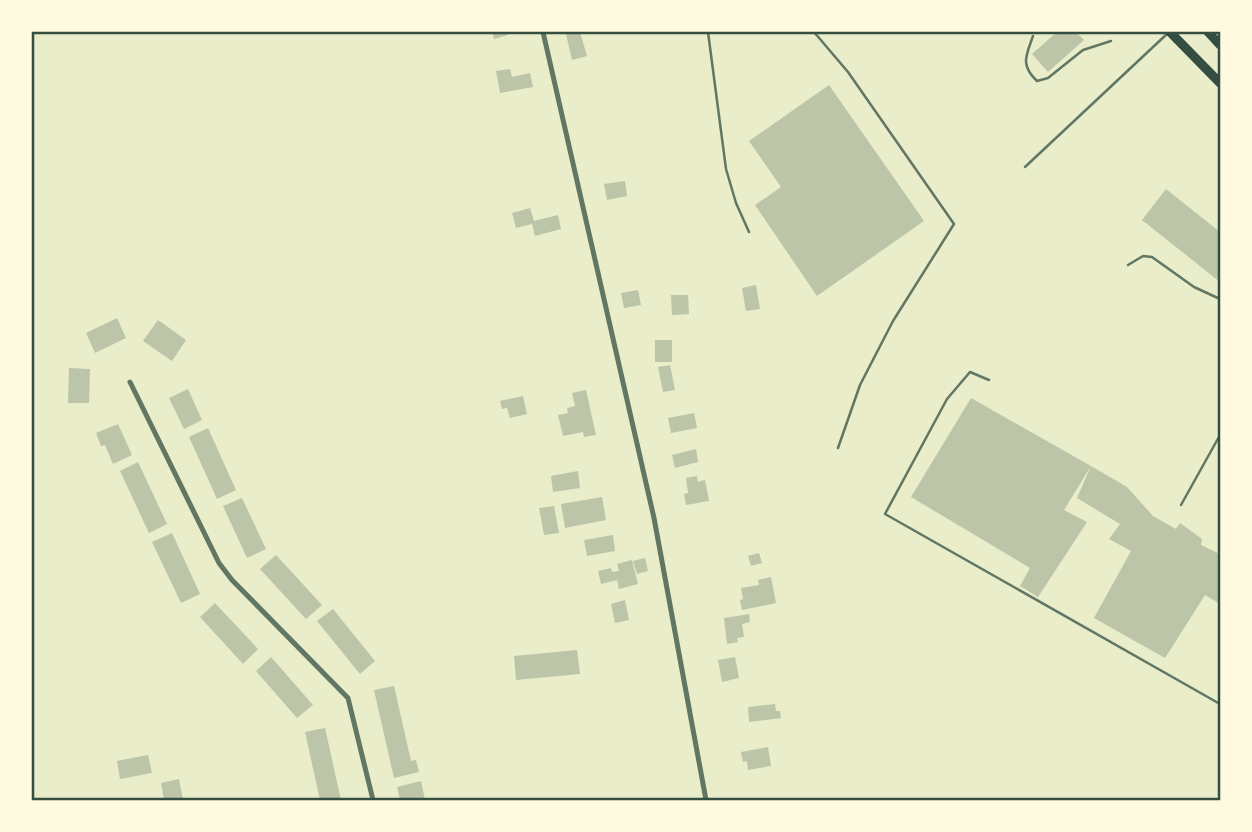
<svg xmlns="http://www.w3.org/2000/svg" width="1252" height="832" font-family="Signika,sans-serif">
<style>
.building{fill:#bcc5a7}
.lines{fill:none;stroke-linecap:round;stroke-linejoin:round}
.service{stroke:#617663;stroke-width:2.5}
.minor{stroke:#617663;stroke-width:5}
.primary{stroke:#344e41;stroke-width:9}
.neatline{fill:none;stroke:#344e41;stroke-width:2.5}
</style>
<rect width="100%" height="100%" fill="#e9edc9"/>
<g class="building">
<polygon points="492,32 507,32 508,35 494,39"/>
<polygon points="580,32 587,56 572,60 566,34"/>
<polygon points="1057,32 1076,32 1084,40 1048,72 1032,54"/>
<polygon points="510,69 512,77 530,73 533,87 500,93 496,71"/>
<polygon points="829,85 924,221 817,296 755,205 781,187 749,141"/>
<polygon points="625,181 627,196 607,200 604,184"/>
<polygon points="1166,189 1220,232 1220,282 1142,220"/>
<polygon points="530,208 534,221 558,215 561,229 535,236 532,224 516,228 512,213"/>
<polygon points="756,285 760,309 746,311 742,288"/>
<polygon points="638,290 641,305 624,308 621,293"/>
<polygon points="671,295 688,295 689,314 672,315"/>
<polygon points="117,318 126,338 95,353 86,333"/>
<polygon points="158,320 186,340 172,361 143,341"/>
<rect x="655" y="340" width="17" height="22"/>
<polygon points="670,365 675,390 663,392 658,367"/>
<polygon points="69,368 90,369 89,403 68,403"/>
<polygon points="188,389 202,420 184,429 169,398"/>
<polygon points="586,390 596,435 584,437 583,432 563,436 558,415 568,413 567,408 575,406 572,393"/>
<polygon points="523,396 527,414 510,418 507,408 502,409 500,401"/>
<polygon points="971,398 1091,466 1064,510 1087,522 1038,597 1020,586 1030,568 911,497"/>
<polygon points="694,413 697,428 671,433 668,418"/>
<polygon points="118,424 132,455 113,464 105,445 101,446 96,433"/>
<polygon points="208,428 236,490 217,499 189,437"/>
<polygon points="696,449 698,462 675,468 672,455"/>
<polygon points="138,462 167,524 149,533 120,471"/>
<polygon points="1091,466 1127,487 1153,516 1176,529 1180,523 1202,539 1201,545 1220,554 1220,604 1205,595 1165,658 1094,618 1131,551 1109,539 1120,524 1077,498"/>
<polygon points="578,471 580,488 553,492 551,476"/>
<polygon points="697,476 698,482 705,480 709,501 686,505 684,494 688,493 686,478"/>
<polygon points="602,497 606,520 565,528 561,504"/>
<polygon points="242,498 266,549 247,558 223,506"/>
<polygon points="554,506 559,533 544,535 539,508"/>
<polygon points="172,533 200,594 181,603 152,542"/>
<polygon points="613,535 615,551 587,556 584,540"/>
<polygon points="759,553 762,563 751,566 748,556"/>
<polygon points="276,555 322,605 306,619 260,569"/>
<polygon points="645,558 648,571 637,574 633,561"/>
<polygon points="632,560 638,584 619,589 617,580 601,584 598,571 611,568 612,572 619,571 617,564"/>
<polygon points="771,577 776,603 742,610 740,600 743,599 741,588 759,585 758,580"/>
<polygon points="625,600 629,620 615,623 611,604"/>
<polygon points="215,603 258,649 243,664 200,617"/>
<polygon points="333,609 375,661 360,674 317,621"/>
<polygon points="749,614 750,622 742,624 744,637 737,638 738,642 727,644 724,618"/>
<polygon points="577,650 580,674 516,680 514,656"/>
<polygon points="271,657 313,705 297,718 256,671"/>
<polygon points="735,657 739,678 722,682 718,660"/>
<polygon points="394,686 411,761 416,760 419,772 394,778 374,690"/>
<polygon points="775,704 776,711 780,711 781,718 749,722 748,707"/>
<polygon points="325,728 341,800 320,800 305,732"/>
<polygon points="768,747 771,766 748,770 747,761 743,762 741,752"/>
<polygon points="148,755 152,773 120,779 117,761"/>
<polygon points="179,779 183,800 164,800 161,783"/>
<polygon points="421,781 425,800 400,800 397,787"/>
</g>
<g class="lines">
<g class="service">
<polyline points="708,32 726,169 736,203 749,232"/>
<polyline points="814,32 848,72 954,224 893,321 860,385 838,448"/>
<path d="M 1033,36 C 1026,56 1020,65 1037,81 L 1048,78 L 1083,50 L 1111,41"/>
<polyline points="1025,167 1168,33"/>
<polyline points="1128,265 1143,256 1152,257 1194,287 1220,299"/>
<polyline points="989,380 970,372 947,399 885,514 1220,704"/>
<polyline points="1181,505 1220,435"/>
</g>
<g class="minor">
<polyline points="543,32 654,518 706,800"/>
<polyline points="130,382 219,563 232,580 348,698 373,800"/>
</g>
<g class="primary">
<polyline points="1170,32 1220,83"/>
<polyline points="1208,32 1220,45"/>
</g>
</g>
<rect width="1252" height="832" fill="none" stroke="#fefae0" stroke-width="66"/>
<rect x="33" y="33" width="1186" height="766" class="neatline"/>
</svg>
